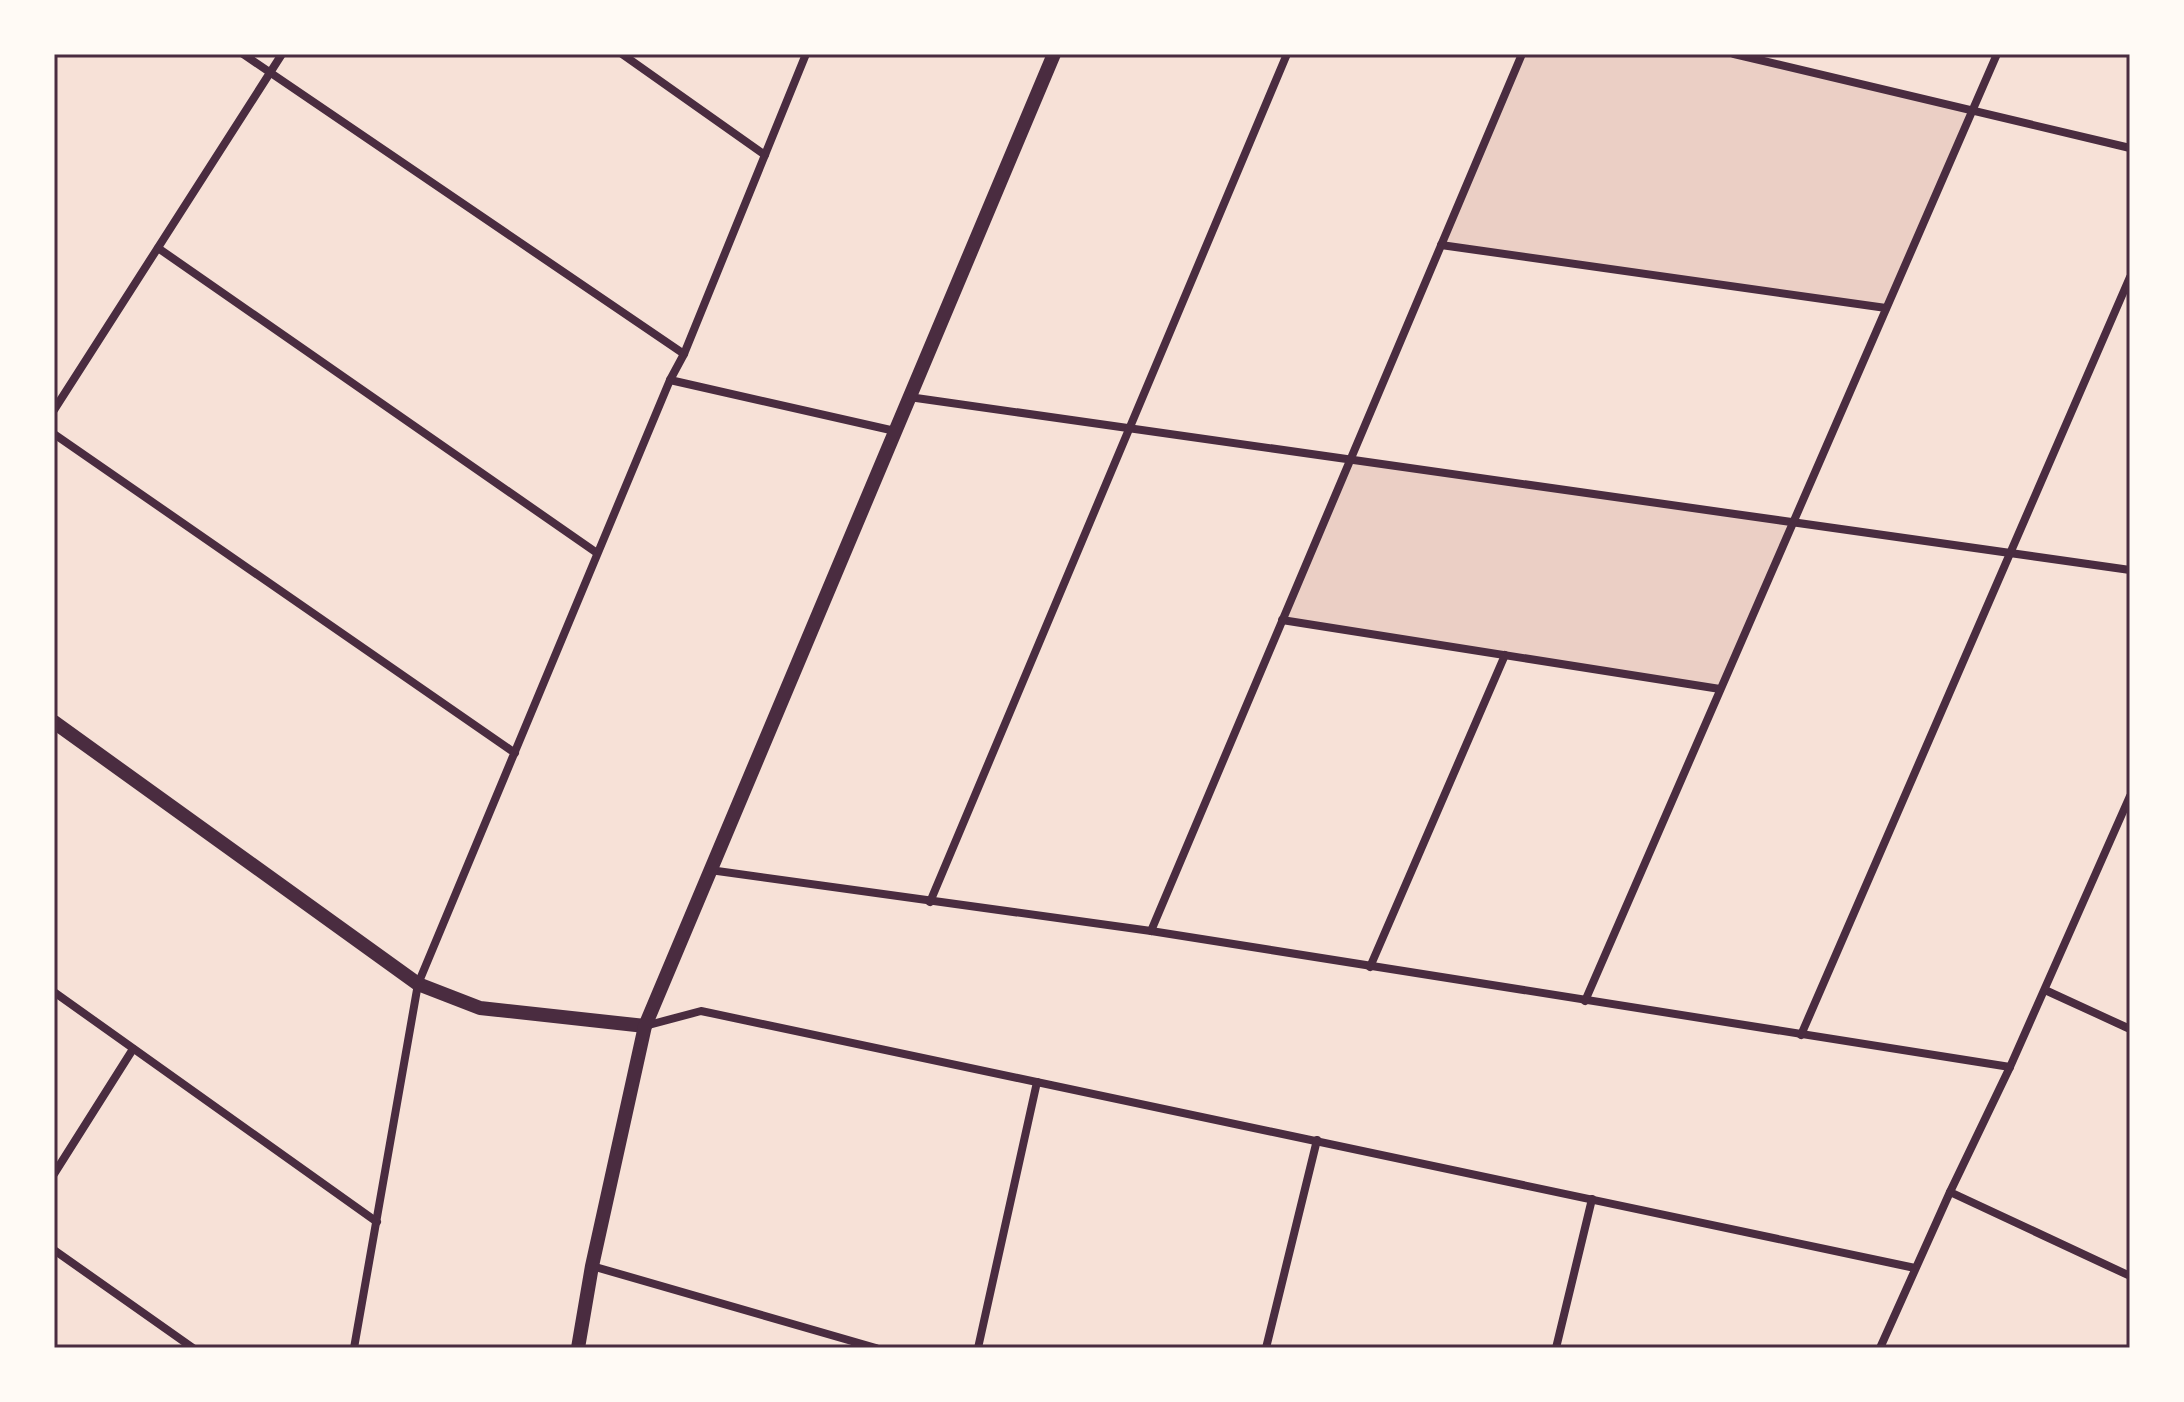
<svg xmlns="http://www.w3.org/2000/svg" width="2184" height="1402" font-family="'Sofia Sans Condensed',sans-serif">
<style>
.green{fill:#ebcfc5}
.lines{fill:none;stroke-linecap:round;stroke-linejoin:round}
.minor{stroke:#4a2c40;stroke-width:8}
.tertiary{stroke:#4a2c40;stroke-width:14}
.neatline{fill:none;stroke:#4a2c40;stroke-width:3}
</style>
<rect width="100%" height="100%" fill="#f7e1d7"/>
<g class="green">
<polygon points="1522,54 1734,54 1972,111 1886,308 1441,245"/>
<polygon points="1350,459 1793,522 1720,689 1282,620"/>
</g>
<g class="lines">
<g class="minor">
<polyline points="243,54 684,354"/>
<polyline points="622,54 765,155"/>
<polyline points="1734,54 2130,148"/>
<polyline points="1441,245 1886,308"/>
<polyline points="158,248 597,553"/>
<polyline points="670,380 895,431"/>
<polyline points="909,397 2130,570"/>
<polyline points="54,410 282,54"/>
<polyline points="54,434 515,753"/>
<polyline points="1282,620 1720,689"/>
<polyline points="710,870 1151,931 2010,1067"/>
<polyline points="930,902 1287,54"/>
<polyline points="1151,931 1522,54"/>
<polyline points="1370,967 1505,655"/>
<polyline points="2045,990 2130,1029"/>
<polyline points="54,992 377,1222"/>
<polyline points="1585,1001 1997,54"/>
<polyline points="645,1026 701,1011 1915,1268"/>
<polyline points="1801,1035 2130,277"/>
<polyline points="54,1174 133,1049"/>
<polyline points="1950,1192 2130,1276"/>
<polyline points="54,1250 193,1348"/>
<polyline points="592,1266 876,1348"/>
<polyline points="354,1348 418,984 670,380 684,354 806,54"/>
<polyline points="978,1348 1037,1082"/>
<polyline points="1266,1348 1317,1140"/>
<polyline points="1556,1348 1592,1199"/>
<polyline points="1880,1348 1950,1192 2010,1067 2130,796"/>
</g>
<g class="tertiary">
<polyline points="54,722 418,984 480,1008 645,1026"/>
<polyline points="578,1348 592,1266 645,1026 1054,54"/>
</g>
</g>
<rect width="2184" height="1402" fill="none" stroke="#fffaf5" stroke-width="112"/>
<rect x="56" y="56" width="2072" height="1290" class="neatline"/>
</svg>
